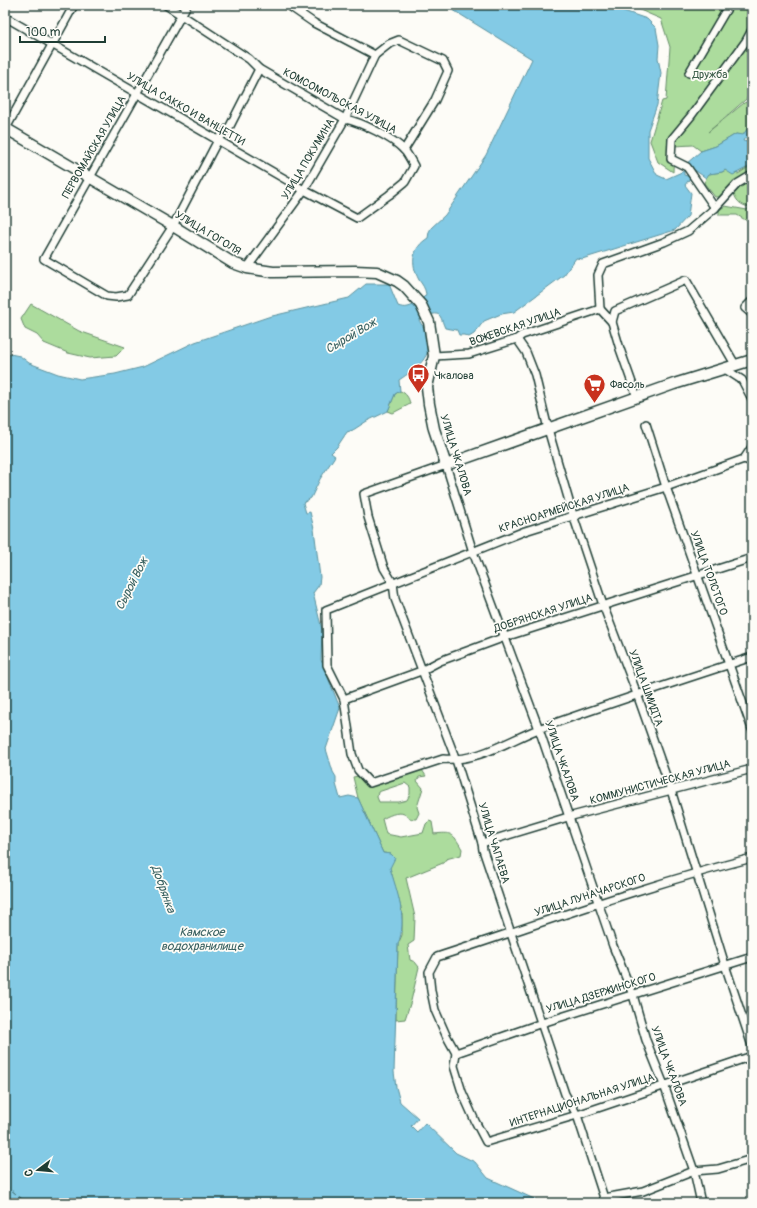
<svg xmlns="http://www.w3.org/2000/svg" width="757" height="1208" font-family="Pangolin,sans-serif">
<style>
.green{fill:#acdc9d;stroke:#668c68;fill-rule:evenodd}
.water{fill:#83cae5;stroke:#5b929e}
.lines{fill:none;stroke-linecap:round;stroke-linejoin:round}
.ferry{stroke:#386060;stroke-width:1;stroke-dasharray:5 4;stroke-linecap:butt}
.minor-casing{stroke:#1f3d34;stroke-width:10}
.secondary-casing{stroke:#1f3d34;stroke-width:13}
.minor{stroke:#fdfcf7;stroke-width:7}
.secondary{stroke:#fdfcf7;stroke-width:10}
.labels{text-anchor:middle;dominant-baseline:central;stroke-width:3.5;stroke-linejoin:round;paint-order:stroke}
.park-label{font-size:11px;fill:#3b5d49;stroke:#fdfcf7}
.street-label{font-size:11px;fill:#1f3d34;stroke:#fdfcf7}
.poi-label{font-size:11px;fill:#1f3d34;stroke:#fdfcf7;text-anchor:start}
.water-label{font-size:12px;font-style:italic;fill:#386060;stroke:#fdfcf7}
</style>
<rect width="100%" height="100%" fill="#fdfcf7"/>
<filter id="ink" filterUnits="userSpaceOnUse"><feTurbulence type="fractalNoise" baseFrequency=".025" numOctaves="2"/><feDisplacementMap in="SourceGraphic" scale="8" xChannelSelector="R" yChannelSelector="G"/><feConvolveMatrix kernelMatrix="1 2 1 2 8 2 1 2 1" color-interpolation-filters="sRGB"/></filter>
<g filter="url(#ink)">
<g class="green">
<polygon points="628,5 752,5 752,94 708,132 744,103 752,100 752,122 743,136 736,134 716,146 701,151 693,145 674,146 673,172 658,162 650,141 662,101 666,100 670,47 661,19"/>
<polygon points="752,165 752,170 734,183 721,197 715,197 704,183 708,174 722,172 726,170 738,174"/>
<path d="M 752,179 L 752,191 L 748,193 L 752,197 L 752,223 L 747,221 L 737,215 L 719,215 L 719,210 L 725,206 L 747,210 L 749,207 C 741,205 737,202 734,194 L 742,186 Z"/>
<polygon points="31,304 79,331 125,347 116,356 90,358 68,353 44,343 37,335 25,329 21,319"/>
<path d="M 400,391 C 406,393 409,398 410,404 L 393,413 L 388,411 L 395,394 Z"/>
<path d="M 422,770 L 426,776 L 419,777 L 417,781 L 423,788 L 417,807 L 419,813 L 416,819 C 408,819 410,817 404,814 C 397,811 388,816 382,819 L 386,834 L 401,837 L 423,833 L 426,824 L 429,821 L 432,822 L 434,834 C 452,832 453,833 462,849 L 461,855 L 446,859 L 443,863 L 406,878 L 415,917 L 414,941 L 408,945 L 410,960 L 415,962 L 419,967 L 411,1001 L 405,1019 L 396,1020 L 398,944 L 402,935 L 402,912 L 390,868 L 391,854 L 383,853 L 358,798 L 353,777 L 359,776 L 370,786 L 405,773 ZM 405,783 L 410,787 L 410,794 L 407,800 L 399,802 L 379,802 L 377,797 L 378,792 Z"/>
</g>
<g class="water">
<path d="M 445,5 L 614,5 L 615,8 L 647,19 L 656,28 L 659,45 L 658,58 L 661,73 L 657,105 L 648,130 L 648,158 L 657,175 L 666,179 L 684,171 L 684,175 L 691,177 L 685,185 L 691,193 L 688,216 L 675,230 L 582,259 L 576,258 L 564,275 L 514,312 L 501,314 L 484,321 L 474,334 L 469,337 L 464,335 L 459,335 L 457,330 L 445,328 C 443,324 442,319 440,316 C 436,310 424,318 419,320 C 421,325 426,329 427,334 C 435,357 415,369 399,380 L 400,391 L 395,394 L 388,411 L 367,421 L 353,430 L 347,432 L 337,447 L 331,453 L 335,456 L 320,479 L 311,498 L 303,503 L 306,513 L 310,512 L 314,529 L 320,577 L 319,585 L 313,593 L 322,630 L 321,660 L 340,708 L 326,749 L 333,772 L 336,777 L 336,784 L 340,798 L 349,796 L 358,798 L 383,853 L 391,854 L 395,858 L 390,868 C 397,892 408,919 398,944 L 394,1072 L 396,1087 L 400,1102 L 418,1118 L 411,1126 L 417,1132 L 425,1123 L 456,1153 L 475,1162 L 488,1178 L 543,1203 L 5,1203 L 5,353 L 20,356 L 29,363 L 58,374 L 80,379 L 115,374 L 143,367 L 195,342 L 268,317 L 349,298 L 366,284 L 389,284 L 398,306 C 401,307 404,308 408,307 C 413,306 424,299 426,294 C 425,288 422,284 419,280 C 410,263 412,248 428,238 L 429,232 L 431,228 L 445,215 L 486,155 L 532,59 Z"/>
<polygon points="752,122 752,137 744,139 743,141 752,143 752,165 733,175 725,170 722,172 709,174 706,178 686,164 701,151 716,146 736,134 743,135"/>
</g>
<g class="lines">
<polyline class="ferry" points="5,1185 27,1203"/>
<defs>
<g id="minor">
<polyline points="187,5 44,259 107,296 116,297 128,295 173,226 218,140 230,126 259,69"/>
<polyline points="288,5 314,23 375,55"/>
<path d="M 5,17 L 304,190 L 357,218 L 389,195 L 405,182 L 414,166 C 411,161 408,154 404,150 C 393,138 361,122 345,119 L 259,69 L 249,59 L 166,5"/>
<polyline points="689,73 729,5"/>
<polyline points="5,130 74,5"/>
<polyline points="715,208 687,167 671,159 672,139 691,116 746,41 752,30"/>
<polyline points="247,268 304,190 345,119 375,55 389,44 399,40 443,61 448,71 435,100 404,150"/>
<polyline points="752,301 745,308 752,314"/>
<polyline points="600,309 598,275 603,264 664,242 688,231 715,208 737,184 752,175"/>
<polyline points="600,309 612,322 620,349 637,397"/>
<polyline points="612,322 615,311 686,280 736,366"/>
<polyline points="517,339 526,352 535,375 548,429 573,515 603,605 637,694 671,790 725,965 752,1046"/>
<polyline points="434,356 469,354 517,339 522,335 600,309"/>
<polyline points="725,369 742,380 752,399"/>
<polyline points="646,424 666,487 752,729"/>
<path d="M 744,459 L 666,487 L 525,531 L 326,610 L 327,665 L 344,699 L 352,754 L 358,770 L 370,783 L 443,759 C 479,762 509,740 541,728 C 611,703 681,680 752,657"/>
<polyline points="744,459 752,447"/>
<polyline points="744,459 752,462"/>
<polyline points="344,699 421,671 440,661 505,637 752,558"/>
<polyline points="482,843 568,817 752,769"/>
<path d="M 752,858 C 645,885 542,923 437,957 L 429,972 L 431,991 L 435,1010 L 446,1035 L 456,1053 L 454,1066 L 462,1092 L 475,1121 L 486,1142 L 577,1115 L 752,1056"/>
<polyline points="456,1053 542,1023 752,957"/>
<polyline points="701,1203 694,1171 664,1085 646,1040 633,995 613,946 539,729 473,552 446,465 364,494 368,517 384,568 393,583 395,599 456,760 482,843 483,850 565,1094 577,1115 604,1198 643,1191 694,1171 718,1169 752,1159"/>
</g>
<polyline id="secondary" points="5,128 173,226 233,263 247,268 273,272 355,271 377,272 397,281 404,286 421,305 429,322 434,356 427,387 429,404 434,429 446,465 674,384 752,360"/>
</defs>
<use href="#minor" class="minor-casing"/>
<use href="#secondary" class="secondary-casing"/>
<use href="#minor" class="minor"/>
<use href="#secondary" class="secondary"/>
</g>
</g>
<defs>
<symbol id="bus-pin" viewBox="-11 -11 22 30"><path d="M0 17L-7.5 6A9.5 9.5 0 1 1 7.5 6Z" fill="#c8321e" stroke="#fdfcf7"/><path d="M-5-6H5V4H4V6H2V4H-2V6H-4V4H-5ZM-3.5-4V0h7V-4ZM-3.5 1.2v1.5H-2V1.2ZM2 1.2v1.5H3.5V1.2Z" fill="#fff"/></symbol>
<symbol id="supermarket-pin" viewBox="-11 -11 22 30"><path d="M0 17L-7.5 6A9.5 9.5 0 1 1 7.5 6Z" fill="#c8321e" stroke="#fdfcf7"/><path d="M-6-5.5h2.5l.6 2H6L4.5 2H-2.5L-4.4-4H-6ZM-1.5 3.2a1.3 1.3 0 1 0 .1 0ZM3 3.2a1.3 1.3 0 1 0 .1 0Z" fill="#fff"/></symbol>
</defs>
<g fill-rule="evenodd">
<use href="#bus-pin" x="406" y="362" width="25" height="34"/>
<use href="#supermarket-pin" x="582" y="372" width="25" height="34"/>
</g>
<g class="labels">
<g class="park-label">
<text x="710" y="74">Дружба</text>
</g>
<g class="street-label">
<text transform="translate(340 101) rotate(28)">КОМСОМОЛЬСКАЯ УЛИЦА</text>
<text transform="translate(186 109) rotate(30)">УЛИЦА САККО И ВАНЦЕТТИ</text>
<text transform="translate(94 147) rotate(-60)">ПЕРВОМАЙСКАЯ УЛИЦА</text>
<text transform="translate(308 159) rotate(-59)">УЛИЦА ПОКУМИНА</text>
<text transform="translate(208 233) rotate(31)">УЛИЦА ГОГОЛЯ</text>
<text transform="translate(515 327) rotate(-19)">ВОЖЕВСКАЯ УЛИЦА</text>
<text transform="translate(456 455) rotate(73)">УЛИЦА ЧКАЛОВА</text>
<text transform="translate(564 508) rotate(-18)">КРАСНОАРМЕЙСКАЯ УЛИЦА</text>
<text transform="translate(709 573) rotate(70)">УЛИЦА ТОЛСТОГО</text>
<text transform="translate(543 613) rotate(-18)">ДОБРЯНСКАЯ УЛИЦА</text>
<text transform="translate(646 688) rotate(70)">УЛИЦА ШМИДТА</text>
<text transform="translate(562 761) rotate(71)">УЛИЦА ЧКАЛОВА</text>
<text transform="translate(660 782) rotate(-15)">КОММУНИСТИЧЕСКАЯ УЛИЦА</text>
<text transform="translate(494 843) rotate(73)">УЛИЦА ЧАПАЕВА</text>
<text transform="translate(590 895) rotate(-18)">УЛИЦА ЛУНАЧАРСКОГО</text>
<text transform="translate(601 993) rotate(-17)">УЛИЦА ДЗЕРЖИНСКОГО</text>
<text transform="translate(669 1066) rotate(70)">УЛИЦА ЧКАЛОВА</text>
<text transform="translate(582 1100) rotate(-18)">ИНТЕРНАЦИОНАЛЬНАЯ УЛИЦА</text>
</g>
<g class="poi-label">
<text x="434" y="375">Чкалова</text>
<text x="610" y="384">Фасоль</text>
</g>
<g class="water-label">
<text transform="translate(351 336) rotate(-31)">Сырой Вож</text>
<text transform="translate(132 584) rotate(-63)">Сырой Вож</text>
<text transform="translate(163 889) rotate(70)">Добрянка</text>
<text x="202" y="932">Камское<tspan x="202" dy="14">водохранилище</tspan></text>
</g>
</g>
<rect width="757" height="1208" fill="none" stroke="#fdfcf7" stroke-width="20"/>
<rect x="10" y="10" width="737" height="1188" fill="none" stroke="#1f3d34" stroke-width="1.5" filter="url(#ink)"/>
<g transform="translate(38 1170) rotate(254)" stroke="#fdfcf7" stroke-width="3" paint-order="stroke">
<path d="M0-3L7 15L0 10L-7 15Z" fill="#1f3d34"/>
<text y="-6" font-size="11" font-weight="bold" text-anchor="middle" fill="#1f3d34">С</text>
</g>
<path d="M20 36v6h85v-6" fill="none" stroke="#1f3d34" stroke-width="2"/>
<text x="26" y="36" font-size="12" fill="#1f3d34" stroke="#fdfcf7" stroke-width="3" paint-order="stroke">100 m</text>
</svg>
